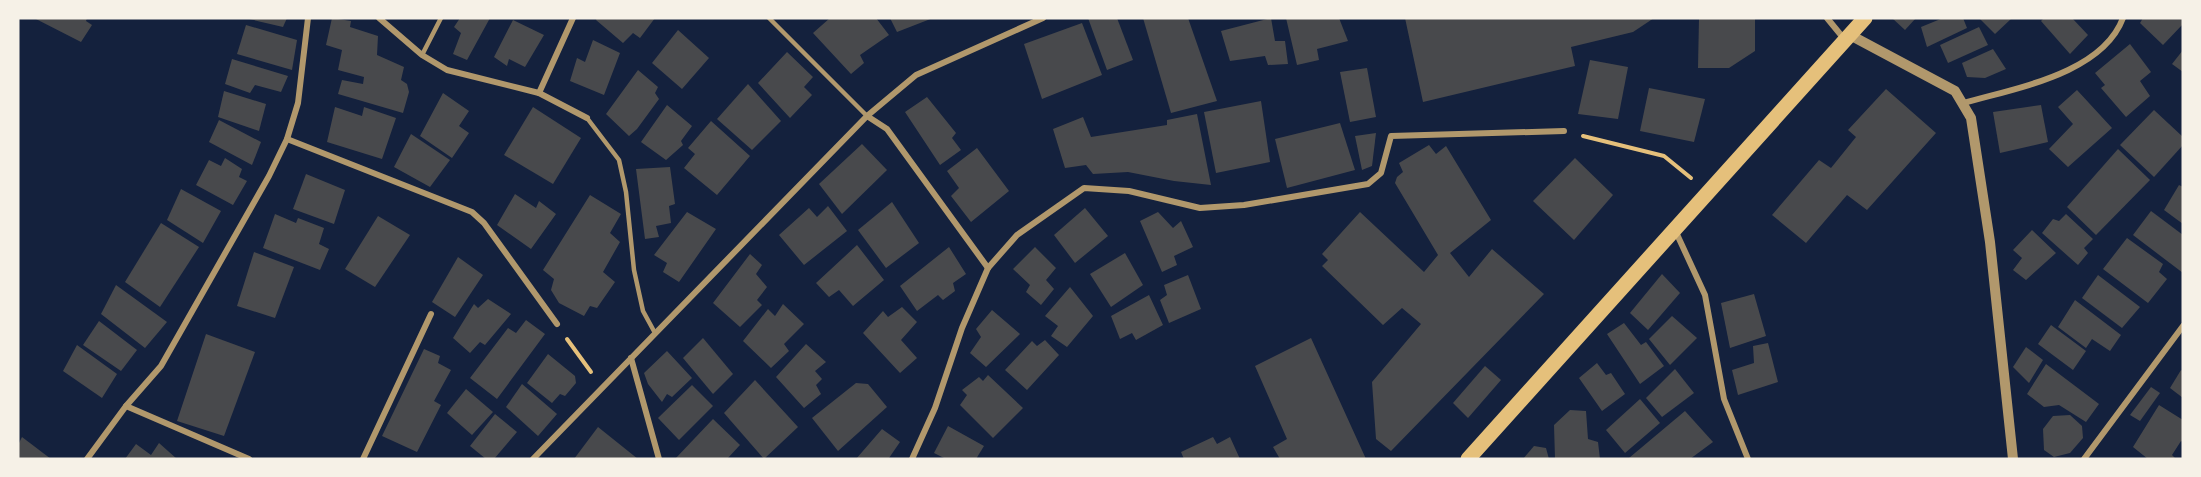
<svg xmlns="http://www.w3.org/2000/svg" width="2201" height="477" font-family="'Crimson Pro',serif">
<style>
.building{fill:#48494c}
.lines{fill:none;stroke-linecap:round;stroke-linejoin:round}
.path{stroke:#e5c07b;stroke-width:4}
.service{stroke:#b1986c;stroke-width:4.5}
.minor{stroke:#b1986c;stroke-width:6}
.tertiary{stroke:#b1986c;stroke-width:10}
.primary{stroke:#e5c07b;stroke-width:15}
</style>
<rect width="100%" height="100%" fill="#14213d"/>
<g class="building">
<polygon points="34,18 87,18 86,21 92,25 81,42"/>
<polygon points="245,18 287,18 283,27"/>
<polygon points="332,18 351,21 350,27 378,36 377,55 404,67 401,80 407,84 409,92 403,113 338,94 342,80 363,84 364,77 338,70 342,50 326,45"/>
<polygon points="460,18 490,18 467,60 453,54 461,33 454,27"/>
<polygon points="597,18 655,18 640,38 633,33 623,43 596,20"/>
<polygon points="830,18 876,18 889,35 860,55 864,63 851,74 813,33"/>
<polygon points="890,18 933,18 897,32"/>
<polygon points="1088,18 1117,18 1133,60 1107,70"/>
<polygon points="1143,18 1188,18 1217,101 1171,113"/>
<polygon points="1271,18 1275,41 1285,41 1288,64 1268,65 1265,56 1230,61 1221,31"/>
<polygon points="1286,18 1339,18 1348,41 1317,49 1319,60 1297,65"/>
<polygon points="1405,18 1654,18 1633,32 1571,47 1575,66 1423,102"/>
<polygon points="1699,18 1755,18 1755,51 1729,68 1698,68"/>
<polygon points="1892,18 1916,18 1905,30"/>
<polygon points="1943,18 1963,18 1967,28 1927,47 1921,27"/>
<polygon points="1979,18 2012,18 1995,34"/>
<polygon points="2044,18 2072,18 2088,35 2070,54 2041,21"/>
<polygon points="2143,18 2183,18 2183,24 2163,45 2140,23"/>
<polygon points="513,20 544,35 525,67 509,59 507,66 494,57"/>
<polygon points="1082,23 1102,75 1042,99 1024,44"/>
<polygon points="246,25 297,40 292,70 237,54"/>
<polygon points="1979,27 1988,45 1948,63 1940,45"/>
<polygon points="678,30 709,58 682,89 652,63"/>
<polygon points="593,40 620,53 604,95 570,81 577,58 585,62"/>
<polygon points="2130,44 2151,72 2140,81 2150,96 2126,117 2101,88 2105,85 2095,73"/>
<polygon points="1993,49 2006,69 1985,78 1967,77 1962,63"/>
<polygon points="2183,50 2183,72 2172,64"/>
<polygon points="787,52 813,77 804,87 812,95 790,118 758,83"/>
<polygon points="232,59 288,76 281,92 255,85 250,93 225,84"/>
<polygon points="1590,60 1628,67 1618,119 1578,114"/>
<polygon points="1367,68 1376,117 1350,122 1340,72"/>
<polygon points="638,70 658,87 655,93 659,99 637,129 629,136 606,114"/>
<polygon points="748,84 781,121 752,150 717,119"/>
<polygon points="1649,88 1705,99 1694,142 1640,131"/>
<polygon points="1886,89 1936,133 1867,210 1847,195 1806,243 1772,215 1819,160 1831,168 1856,137 1848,130"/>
<polygon points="2077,90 2112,128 2068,167 2049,149 2073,124 2058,107"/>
<polygon points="224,91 266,104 259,131 218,117"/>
<polygon points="443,93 469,111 459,126 469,133 452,158 420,136"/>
<polygon points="927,97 956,133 952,138 961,150 940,165 905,112"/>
<polygon points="1261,101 1270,162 1216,173 1204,112"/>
<polygon points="667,105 692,126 681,141 683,145 666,160 641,142"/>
<polygon points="2041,105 2048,142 2000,153 1993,112"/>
<polygon points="335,107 362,116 364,107 396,118 382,159 327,142"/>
<polygon points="533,107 581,138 553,184 504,155"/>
<polygon points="2154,110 2183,137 2183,145 2154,177 2120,145"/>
<polygon points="1197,114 1211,185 1174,181 1128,172 1093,174 1086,165 1065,168 1053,129 1083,117 1091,137 1167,125 1167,120"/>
<polygon points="219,120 261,142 252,165 209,142"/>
<polygon points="711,121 750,156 717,195 684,168 695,154 688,148"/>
<polygon points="1340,123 1355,170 1287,188 1275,139"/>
<polygon points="1376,133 1372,166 1362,170 1355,136"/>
<polygon points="411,134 450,160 430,187 394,167"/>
<polygon points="862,144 887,170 842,214 819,184"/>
<polygon points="1429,145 1436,154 1446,146 1491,220 1450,253 1469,277 1492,249 1544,294 1391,451 1376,439 1372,382 1421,324 1402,308 1383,325 1322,266 1328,260 1322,254 1360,212 1424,272 1438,255 1395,183 1397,177 1403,172 1399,163"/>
<polygon points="977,148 1009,191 971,222 951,196 959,188 947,171"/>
<polygon points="2118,149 2150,180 2096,235 2067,207"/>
<polygon points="225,158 242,169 239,177 247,181 233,205 196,185 209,160 221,166"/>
<polygon points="1575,158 1613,195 1574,240 1533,201"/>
<polygon points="670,167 675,204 669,206 671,223 656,226 659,237 645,239 636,169"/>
<polygon points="306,174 345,190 334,224 293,209"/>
<polygon points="2179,185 2183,187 2183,224 2164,210"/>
<polygon points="181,189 221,211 203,243 167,220"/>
<polygon points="515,194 536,208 539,201 556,214 531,249 497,225"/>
<polygon points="590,195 621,214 610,233 620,242 603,272 615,282 597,308 590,306 584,316 559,303 551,290 554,279 543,270"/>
<polygon points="892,202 919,243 886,268 858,230"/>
<polygon points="828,206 847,231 804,265 779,235 809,208 817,217"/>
<polygon points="1085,208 1108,236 1075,263 1054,235"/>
<polygon points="2151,211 2183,235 2183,273 2133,235"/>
<polygon points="687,212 716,229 679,282 663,272 667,263 654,255"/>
<polygon points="1158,212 1173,228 1181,221 1193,247 1174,256 1177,265 1162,272 1140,221"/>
<polygon points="275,214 296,223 298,218 324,228 319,244 329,249 320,270 263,248"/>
<polygon points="2066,214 2093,239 2084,248 2088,253 2078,265 2042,233 2053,219 2059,221"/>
<polygon points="378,216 410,235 375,287 345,269"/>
<polygon points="161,223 199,247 160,307 125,282"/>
<polygon points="2032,230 2056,253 2026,280 2013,270 2022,258 2013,250"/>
<polygon points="2127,238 2163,264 2159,272 2167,279 2148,303 2103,269"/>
<polygon points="857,245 884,280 853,306 839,290 829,297 816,283"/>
<polygon points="949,247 966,274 953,283 955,291 943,300 938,295 917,311 900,286"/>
<polygon points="1035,247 1056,268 1046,280 1054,289 1041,305 1026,292 1030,285 1013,269"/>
<polygon points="254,252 294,267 275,318 237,306"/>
<polygon points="1125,253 1143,285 1111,307 1090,274"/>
<polygon points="750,254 762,265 756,274 767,287 757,300 762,305 740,327 713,303"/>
<polygon points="458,257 483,275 455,317 432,302"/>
<polygon points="1662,274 1680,293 1648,330 1630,313"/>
<polygon points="1188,275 1201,309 1169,323 1160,300 1167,295 1164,285"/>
<polygon points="2098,275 2140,307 2122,328 2082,298"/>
<polygon points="116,285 167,322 145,348 101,314"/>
<polygon points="1070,287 1093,316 1067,347 1051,336 1058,326 1045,316"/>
<polygon points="1754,294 1766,336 1730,348 1721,303"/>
<polygon points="1149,295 1163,325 1136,340 1132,333 1120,339 1111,316"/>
<polygon points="488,299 511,314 485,345 480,342 470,353 453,338 474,304 478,308"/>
<polygon points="2075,300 2121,335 2110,351 2092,339 2086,348 2058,327"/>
<polygon points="783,304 804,324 784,344 789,351 771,368 743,341 768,309 775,316"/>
<polygon points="902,307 917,322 901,340 917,358 900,373 863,333 883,311 888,317"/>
<polygon points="992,310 1020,334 986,367 970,353 981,337 976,329"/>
<polygon points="1672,316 1697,338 1670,365 1649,339"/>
<polygon points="526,320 545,334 497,399 470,378 508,328 516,333"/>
<polygon points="99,321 137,350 121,371 83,345"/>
<polygon points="1624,323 1641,345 1646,342 1664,366 1640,384 1607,334"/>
<polygon points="2051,325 2086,351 2073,370 2038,344"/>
<polygon points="206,334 255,352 224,436 177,421"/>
<polygon points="703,338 733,374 713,394 683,358"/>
<polygon points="1311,338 1366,459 1280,459 1273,447 1287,439 1255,366"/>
<polygon points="1045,340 1059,355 1027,390 1005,370 1032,341 1037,346"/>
<polygon points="1768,343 1778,382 1738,395 1732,370 1754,363 1753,346"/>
<polygon points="806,344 826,362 815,371 822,379 816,385 821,394 804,408 776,377"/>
<polygon points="77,345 117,374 102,398 63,371"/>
<polygon points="2026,347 2043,360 2029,383 2013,367"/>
<polygon points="424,349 440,356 438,363 451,370 434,401 441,405 417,452 382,436"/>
<polygon points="667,351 692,378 672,397 667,394 662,402 648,384 644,373"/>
<polygon points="548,354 575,376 576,383 565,396 560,394 552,403 527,383"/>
<polygon points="1597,363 1606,375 1611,373 1625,394 1602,411 1579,378"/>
<polygon points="2046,364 2099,404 2086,422 2059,405 2044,407 2027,394"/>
<polygon points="1485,366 1501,380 1468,418 1453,403"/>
<polygon points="1675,369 1694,393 1662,417 1646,398"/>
<polygon points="2181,370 2183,371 2183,398 2170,388"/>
<polygon points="988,375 1023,408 993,438 960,405 967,395 962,390 979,377 983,381"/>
<polygon points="755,380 798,427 764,459 724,413"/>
<polygon points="856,383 868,384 887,407 838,451 812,418"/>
<polygon points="522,384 557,414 538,436 506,407"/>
<polygon points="692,385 713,406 679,440 658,418"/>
<polygon points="2151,387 2160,393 2140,421 2130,415"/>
<polygon points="466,389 493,412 472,435 447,413"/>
<polygon points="1640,399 1660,423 1625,453 1606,430"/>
<polygon points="2159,405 2183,420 2183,442 2181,441 2172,455 2176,459 2148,459 2133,447"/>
<polygon points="1570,410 1586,411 1588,439 1598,442 1600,459 1555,459 1554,425"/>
<polygon points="1685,411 1713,442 1690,459 1630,459 1629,458"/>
<polygon points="495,414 517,432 494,459 486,459 470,446"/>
<polygon points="2070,415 2082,426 2083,438 2070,453 2054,457 2044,450 2043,429 2053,416"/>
<polygon points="713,419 740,445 727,459 675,459"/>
<polygon points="948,426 984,446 976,459 946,459 934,453"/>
<polygon points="598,427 638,459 574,459"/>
<polygon points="882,429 900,442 889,458 890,459 856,459"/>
<polygon points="22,437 51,459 18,459 18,445"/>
<polygon points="1213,437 1217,444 1230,437 1240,459 1184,459 1181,452"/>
<polygon points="159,443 177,459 125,459 136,444 151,455"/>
<polygon points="1534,446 1546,448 1549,459 1523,459"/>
</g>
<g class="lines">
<g class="path">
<polyline points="1583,136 1664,156 1691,178"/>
<polyline points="567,339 591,372"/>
</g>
<g class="service">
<polyline points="769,18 867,116"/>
<polyline points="422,55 441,18"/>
<polyline points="587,118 619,160 626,192 634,270 643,311 655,333"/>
</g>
<g class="minor">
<polyline points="379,18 422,55 447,70 539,93"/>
<polyline points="573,18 539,93 587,118"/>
<polyline points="1827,18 1845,40"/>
<path d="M 1964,103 C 2015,88 2102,74 2123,18"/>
<polyline points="867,116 887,129 988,268"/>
<polyline points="287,139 472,212 484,223 557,324"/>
<polyline points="1675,230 1705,295 1724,399 1748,459"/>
<polyline points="631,358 659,459"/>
<polyline points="126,406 249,459"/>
<polyline points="87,459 126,406 161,366 269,176 287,139 298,103 308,18"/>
<polyline points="363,459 431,314"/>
<polyline points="533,459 867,116 916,75 1043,18"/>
<polyline points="912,459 935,408 962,328 988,268 1017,235 1084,188 1129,191 1200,208 1244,205 1368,184 1381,173 1391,136 1564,131"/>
<polyline points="2084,459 2183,326"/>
</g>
<polyline class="tertiary" points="1850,35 1955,91 1971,118 1990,242 2013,459"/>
<polyline class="primary" points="1468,459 1865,18"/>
</g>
<rect width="2201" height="477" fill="none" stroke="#f6f1e7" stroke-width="39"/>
</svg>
